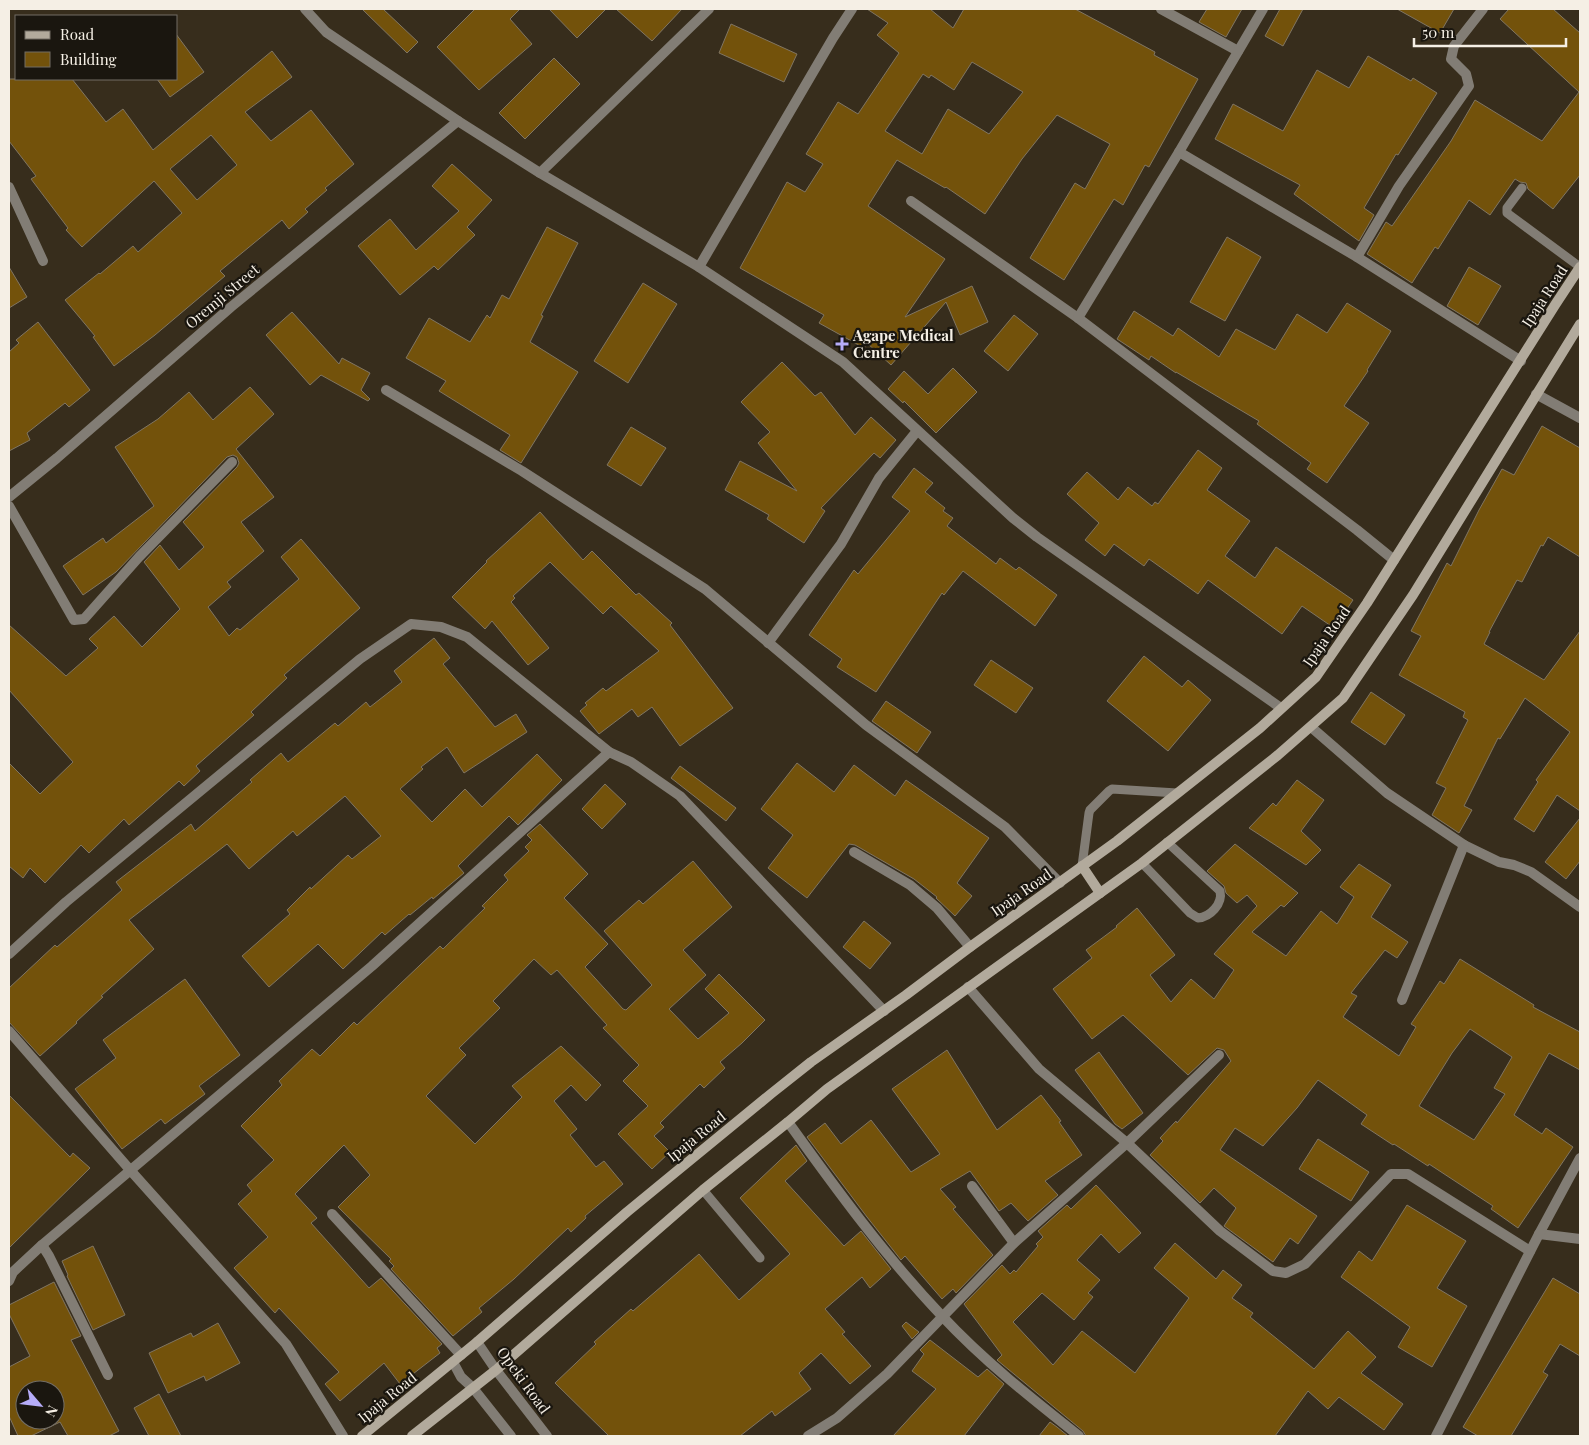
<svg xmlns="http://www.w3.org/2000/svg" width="1589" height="1445" font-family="'Playfair Display',serif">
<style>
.building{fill:#73520b;stroke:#807562;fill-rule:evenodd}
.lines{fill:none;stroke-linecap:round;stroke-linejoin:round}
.lane{stroke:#827d75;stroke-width:9}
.street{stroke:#827d75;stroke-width:10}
.secondary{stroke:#b2aa9c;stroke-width:10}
.poi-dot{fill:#b6acf8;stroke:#1a160f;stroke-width:2}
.labels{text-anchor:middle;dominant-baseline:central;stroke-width:4.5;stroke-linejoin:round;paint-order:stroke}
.street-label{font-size:15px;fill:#f5efe5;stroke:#1a160f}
.poi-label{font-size:15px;font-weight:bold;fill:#f5efe5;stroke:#1a160f;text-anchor:start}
</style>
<rect width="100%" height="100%" fill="#372d1c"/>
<g class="building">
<polygon points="362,9 383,9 418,42 407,53"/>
<polygon points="475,9 520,9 510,19 532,44 479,90 437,47"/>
<polygon points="549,9 606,9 577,38"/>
<polygon points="616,9 682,9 652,41"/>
<path d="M 867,9 L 930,9 L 953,28 L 964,9 L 1075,9 L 1155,52 L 1154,55 L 1198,79 L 1149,167 L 1145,165 L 1123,205 L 1114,199 L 1064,280 L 1030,258 L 1075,183 L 1085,189 L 1110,144 L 1057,115 L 1022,159 L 985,214 L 946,187 L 945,188 L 897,160 L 868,206 L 945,259 L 905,317 L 972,286 L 988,322 L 960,335 L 946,302 L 891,365 L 867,343 L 864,348 L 819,323 L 824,315 L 740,268 L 787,182 L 805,192 L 823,164 L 806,154 L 838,102 L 858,114 L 899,53 L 877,35 L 888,23 ZM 972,62 L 1023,92 L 989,134 L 948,109 L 922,154 L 885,131 L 923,74 L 929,78 L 931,75 L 954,90 Z"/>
<polygon points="1207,9 1242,9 1226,37 1199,22"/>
<polygon points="1280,9 1303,9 1283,46 1265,36"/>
<polygon points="1397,9 1454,9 1440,33"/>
<polygon points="1509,9 1553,9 1580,33 1580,175 1553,209 1528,189 1526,183 1520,182 1515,179 1490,215 1469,200 1438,249 1435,247 1412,283 1367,254 1386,222 1392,226 1451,141 1475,100 1542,141 1579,92 1500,19"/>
<polygon points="731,24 797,54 784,82 719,53"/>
<polygon points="176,34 204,72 170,97 157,79 176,79"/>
<path d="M 272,51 L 292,77 L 245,112 L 271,141 L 311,110 L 354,164 L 325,188 L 327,190 L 305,209 L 308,212 L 289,229 L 282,220 L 220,271 L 225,276 L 155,335 L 114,366 L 93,337 L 95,336 L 65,300 L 99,273 L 100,274 L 133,246 L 138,252 L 182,213 L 154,181 L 82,247 L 66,230 L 68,228 L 31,179 L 36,176 L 9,141 L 9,79 L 72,79 L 106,122 L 123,109 L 153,150 ZM 211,135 L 237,165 L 197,200 L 170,169 Z"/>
<polygon points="1368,56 1411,81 1413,78 1437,93 1398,155 1396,154 1364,208 1374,215 1359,241 1294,194 1300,185 1215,139 1233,104 1283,131 1317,70 1349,88"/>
<polygon points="554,58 580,84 525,139 499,113"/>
<polygon points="452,164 492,200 467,227 475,235 438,270 434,266 400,295 358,246 390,219 416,250 459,211 432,186"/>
<polygon points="547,227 578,243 541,315 543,316 530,342 578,372 521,463 500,450 510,435 439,391 446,381 406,358 429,318 470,342 487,315 490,318 502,295 509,299"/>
<polygon points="1227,237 1261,257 1225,321 1190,302"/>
<polygon points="9,267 27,297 9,308"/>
<polygon points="1469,267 1501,286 1478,325 1447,306"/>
<polygon points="643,283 677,304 628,383 594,361"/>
<polygon points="1347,303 1391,331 1367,370 1368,371 1344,406 1369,423 1327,483 1307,469 1311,463 1257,424 1259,421 1176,372 1176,373 1151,356 1149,360 1117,339 1134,311 1173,336 1178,328 1219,357 1236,329 1275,350 1297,314 1327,333"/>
<polygon points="292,312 339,364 342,358 370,373 361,390 370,399 368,401 321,375 310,385 266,335"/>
<polygon points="1014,315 1038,334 1008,371 984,351"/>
<polygon points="38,322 90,390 69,407 65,403 27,433 30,440 9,451 9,352 19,343 16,340"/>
<polygon points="782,362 815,396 821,392 855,435 871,417 896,440 880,458 874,453 821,508 825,511 804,543 767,519 769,515 725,490 740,461 797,491 758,443 770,432 741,402"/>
<polygon points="953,368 977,392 936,433 904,401 903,403 888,389 904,371 928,394"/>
<polygon points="250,387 274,414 236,449 274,497 241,522 264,551 227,582 231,587 208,607 229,636 237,628 240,630 299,579 281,557 301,539 360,608 284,675 287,678 251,712 254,715 196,766 200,771 184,786 179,781 129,825 124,819 89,853 81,845 45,883 30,868 23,878 9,866 9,763 40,794 73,762 9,690 9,625 66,676 98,648 89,639 114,616 142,647 180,609 144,562 160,545 179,570 204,547 183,522 237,467 239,463 237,457 233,455 227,457 116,572 83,595 63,566 103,538 106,543 154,506 115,447 158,419 189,392 213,420"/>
<polygon points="1542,426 1580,448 1580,557 1548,537 1543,546 1541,545 1522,582 1517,580 1489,632 1490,632 1484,644 1544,680 1580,631 1580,811 1557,795 1534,832 1514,819 1538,782 1536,780 1570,732 1525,698 1500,739 1498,738 1464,806 1472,810 1459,833 1432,815 1446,788 1436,783 1468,720 1463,717 1465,712 1399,675 1421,636 1411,631 1447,563 1451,566 1479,510 1502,469 1514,475"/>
<polygon points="631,427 666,448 641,486 607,465"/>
<polygon points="1198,450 1222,468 1207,490 1250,521 1225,556 1255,578 1276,547 1353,600 1334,628 1302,606 1282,634 1208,580 1198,594 1149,559 1144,566 1114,544 1105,556 1085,540 1099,523 1067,494 1087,472 1118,500 1128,487 1152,506 1155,502 1158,504"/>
<polygon points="914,468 933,483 925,492 945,508 943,511 953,518 947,526 996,564 1000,558 1016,570 1019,567 1057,595 1035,626 963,571 944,595 942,593 876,692 837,667 842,659 809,635 854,570 858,574 910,511 892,497"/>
<polygon points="540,512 583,560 592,551 636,595 639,593 672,623 670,625 733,708 680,746 652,707 638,717 632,709 599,734 580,711 587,705 585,703 603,688 606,691 659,651 611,606 603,614 550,562 513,596 515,598 511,602 549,648 528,665 492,621 485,629 452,597 487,562 486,561"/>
<polygon points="434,638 450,658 443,664 495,727 516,714 527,732 464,773 447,747 421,767 423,769 400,789 432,822 465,789 482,807 537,754 562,780 518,825 509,816 458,866 464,873 433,899 432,897 410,915 409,914 385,935 382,932 343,969 318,944 269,987 242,956 290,914 287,910 310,887 311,889 348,855 352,859 381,836 345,796 297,836 293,831 249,869 227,844 129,920 154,949 101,996 103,997 76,1022 77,1023 40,1056 9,1022 9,988 55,945 57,947 122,890 116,882 191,824 195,831 252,782 250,780 281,753 288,762 335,723 338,726 366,702 370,707 402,682 394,671"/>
<polygon points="1144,656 1182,687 1188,680 1211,700 1168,751 1107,701"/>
<polygon points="991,660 1033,688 1016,713 974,685"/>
<polygon points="1371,692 1405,715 1385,745 1351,722"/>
<polygon points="886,701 931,732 917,753 872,721"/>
<polygon points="797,763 834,792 854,765 895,796 906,780 989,838 957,883 972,896 955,916 936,898 937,897 914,879 855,845 849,844 807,898 768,868 793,835 761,809"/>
<polygon points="680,766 736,808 726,821 671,778"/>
<polygon points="1297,780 1324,800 1301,831 1321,850 1306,865 1249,828 1273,803 1276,806"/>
<polygon points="605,784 626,804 602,829 582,809"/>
<polygon points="1580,818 1580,861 1566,879 1545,862"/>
<polygon points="540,824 588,874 564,898 608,944 585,967 623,1009 626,1010 652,985 604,931 639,900 643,904 693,861 732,907 683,950 706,975 669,1009 698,1039 729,1013 705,989 719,974 765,1020 742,1043 720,1062 725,1068 704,1088 700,1084 660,1123 664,1127 654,1136 670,1152 652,1169 618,1134 648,1106 623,1081 639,1065 603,1028 607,1025 557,970 551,975 534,959 493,1001 500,1008 459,1048 466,1055 426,1096 475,1144 522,1097 512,1086 561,1046 601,1085 586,1101 571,1085 554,1101 577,1129 570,1135 596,1167 604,1161 623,1184 585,1216 586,1218 571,1232 568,1228 514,1279 479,1308 482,1312 453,1336 391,1269 394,1266 389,1261 391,1259 338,1207 370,1175 344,1145 295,1194 317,1218 311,1223 369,1288 381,1278 442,1344 437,1348 440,1353 400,1384 384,1363 340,1401 325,1384 339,1372 279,1308 275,1313 234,1268 268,1237 238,1204 252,1191 247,1185 274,1160 241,1126 282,1085 279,1081 312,1049 320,1056 354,1022 357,1025 440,946 443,949 485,908 482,906 508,880 504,875 529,851 525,847 532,840 527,835"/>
<path d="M 1235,844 L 1298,893 L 1284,907 L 1281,905 L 1252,932 L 1286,956 L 1321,911 L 1337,924 L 1354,897 L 1340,887 L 1359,864 L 1391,885 L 1371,917 L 1408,942 L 1397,958 L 1385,950 L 1351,993 L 1357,996 L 1343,1017 L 1399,1056 L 1416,1027 L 1411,1024 L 1440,981 L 1444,984 L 1460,959 L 1534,1005 L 1533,1007 L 1580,1032 L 1580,1070 L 1549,1053 L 1514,1115 L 1542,1134 L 1546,1128 L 1573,1147 L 1518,1228 L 1491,1209 L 1493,1206 L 1429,1164 L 1428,1166 L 1394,1144 L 1393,1145 L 1361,1124 L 1367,1115 L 1318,1080 L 1297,1108 L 1263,1146 L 1235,1128 L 1220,1150 L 1317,1216 L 1298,1244 L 1290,1238 L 1273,1262 L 1224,1226 L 1236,1208 L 1214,1188 L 1200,1203 L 1150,1155 L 1163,1141 L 1160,1138 L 1176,1121 L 1177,1123 L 1231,1061 L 1224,1050 L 1217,1048 L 1188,1075 L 1123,1015 L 1092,1039 L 1053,989 L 1092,958 L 1086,950 L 1117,927 L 1116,926 L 1137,908 L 1175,955 L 1150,975 L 1171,1002 L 1191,979 L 1214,999 L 1234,970 L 1214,954 L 1257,906 L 1247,895 L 1237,903 L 1226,893 L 1224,886 L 1207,871 ZM 1470,1029 L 1512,1057 L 1494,1088 L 1505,1094 L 1474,1140 L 1419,1106 L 1452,1053 Z"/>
<polygon points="864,921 891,943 870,969 843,947"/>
<polygon points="185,979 240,1055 199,1086 205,1094 165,1124 161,1119 122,1149 75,1089 116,1058 103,1040"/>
<polygon points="947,1050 997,1130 1041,1095 1061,1121 1059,1122 1082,1155 1045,1181 1058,1195 1028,1221 1011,1203 999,1211 970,1171 940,1189 956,1207 953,1209 993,1255 956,1293 953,1289 942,1299 905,1256 901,1260 867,1217 807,1137 825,1123 841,1144 871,1120 911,1172 940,1154 892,1089"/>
<polygon points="1099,1052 1143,1113 1122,1129 1115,1124 1075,1070"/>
<polygon points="9,1095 70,1157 73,1153 90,1168 9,1248"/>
<polygon points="1318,1139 1369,1172 1351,1201 1299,1169"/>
<polygon points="796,1145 807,1161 785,1181 844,1246 861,1231 891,1269 870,1288 862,1277 825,1309 845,1332 842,1334 871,1366 850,1384 821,1353 799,1373 811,1389 775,1416 772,1411 740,1436 609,1436 555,1383 596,1344 594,1342 631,1309 633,1311 699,1254 739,1300 790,1254 740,1198"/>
<polygon points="1096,1185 1141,1233 1119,1253 1101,1234 1077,1260 1100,1280 1088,1293 1093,1297 1074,1320 1042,1293 1013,1322 1053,1365 1082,1331 1135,1373 1189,1298 1154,1268 1175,1243 1216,1279 1223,1270 1242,1285 1232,1298 1253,1313 1250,1317 1314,1369 1348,1331 1376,1357 1361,1373 1403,1404 1384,1430 1339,1397 1328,1409 1308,1391 1275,1436 1086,1436 1083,1431 997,1360 1002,1355 964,1304 1002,1265 1010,1274 1014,1270 1016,1272 1038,1246 1036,1244 1043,1237 1038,1231 1067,1205 1071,1209"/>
<polygon points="1407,1205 1466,1241 1437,1288 1467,1306 1432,1367 1398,1347 1410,1327 1341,1277 1359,1251 1372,1261"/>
<polygon points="93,1246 125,1315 93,1330 67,1276 68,1275 62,1261"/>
<polygon points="1553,1278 1580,1294 1580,1356 1560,1344 1543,1372 1548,1375 1511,1436 1478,1436 1463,1427"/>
<path d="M 54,1282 L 81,1336 L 71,1340 L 119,1431 L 109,1436 L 68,1436 L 60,1422 L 31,1436 L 18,1436 L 9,1416 L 9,1367 L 30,1356 L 9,1314 L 9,1305 ZM 25,1390 L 55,1390 L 55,1420 L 25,1420 Z"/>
<polygon points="906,1322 919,1332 912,1339 902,1326"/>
<polygon points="218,1323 240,1363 206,1381 204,1376 168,1393 149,1353 191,1333 193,1337"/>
<polygon points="930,1340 978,1377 987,1369 1004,1384 964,1436 893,1436 936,1389 912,1371 924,1354 920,1350"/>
<polygon points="159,1394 181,1436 149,1436 134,1408"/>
<polygon points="1050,1422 1057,1427 1068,1436 1039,1436"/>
</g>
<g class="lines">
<g class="lane">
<polyline points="1522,188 1507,208 1507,213 1580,267"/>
<path d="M 1142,863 L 1190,913 L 1198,918 C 1210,917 1223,904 1220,891 L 1167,842"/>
<polyline points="1082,866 1089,813 1090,810 1109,791 1112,789 1177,793"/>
<polyline points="703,1190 760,1258"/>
</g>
<g class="street">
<polyline points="305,9 326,32 458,121 540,173 699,267 843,362 1013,518 1037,537 1281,708"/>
<polyline points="1161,9 1238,51"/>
<polyline points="1179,152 1357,257 1521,361"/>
<polyline points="540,173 709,9"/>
<polyline points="9,187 43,261"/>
<polyline points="911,201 1078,318 1357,530 1394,560"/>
<polyline points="1357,257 1399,186 1469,86 1466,74 1451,59 1454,46 1483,9"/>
<polyline points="699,267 833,38 852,9"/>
<polyline points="1078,318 1179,152 1263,9"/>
<polyline points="386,390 522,471 705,589 866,725 1005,827 1060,883"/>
<polyline points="1536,394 1580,418"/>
<polyline points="9,497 57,458 231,307 458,121"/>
<polyline points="9,506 74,620 84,619 139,557 232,462"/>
<polyline points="768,643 841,544 879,478 917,431"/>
<polyline points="1311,727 1387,793 1464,845 1499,862 1514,865 1531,872 1580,907"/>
<polyline points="854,852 910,885 937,908 970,947"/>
<polyline points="9,954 66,902 360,659 411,624 441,627 467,637 609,752 631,762 680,796 884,1011"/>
<polyline points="968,987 1039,1069 1127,1143 1220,1231 1273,1271 1286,1273 1305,1264 1391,1174 1408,1174 1530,1251"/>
<polyline points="1402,1000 1464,845"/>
<polyline points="9,1031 131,1171 286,1344 343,1436"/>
<path d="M 788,1122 C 836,1189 885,1256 942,1316 C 983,1360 1031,1398 1079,1436"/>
<polyline points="972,1186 1014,1243"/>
<polyline points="332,1214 461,1355"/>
<polyline points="1539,1234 1580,1239"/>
<polyline points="42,1245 49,1256 108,1375"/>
<polyline points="9,1281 13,1272 42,1245 372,966 609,752"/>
<polyline points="477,1342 496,1370 547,1436"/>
<polyline points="453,1362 461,1377 473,1388 511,1436"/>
<polyline points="808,1436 837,1418 887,1374 1014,1243 1127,1143 1219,1055"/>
<polyline points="1436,1436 1539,1234 1580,1158"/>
</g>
<g class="secondary">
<polyline points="1082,866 1100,893"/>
<polyline points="362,1436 477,1342 627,1212 772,1093 811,1062 906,995 970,947 1117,841 1260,728 1316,677 1367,603 1555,305 1580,267"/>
<polyline points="412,1436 496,1370 703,1190 788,1122 827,1089 1142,863 1278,755 1343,698 1413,595 1580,324"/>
</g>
</g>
<path class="poi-dot" d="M839.5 336.5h5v5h5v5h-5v5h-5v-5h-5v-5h5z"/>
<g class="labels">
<g class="street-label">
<text transform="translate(222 296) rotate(-40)">Oremji Street</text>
<text transform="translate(1544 296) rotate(-57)">Ipaja Road</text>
<text transform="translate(1326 636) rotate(-55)">Ipaja Road</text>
<text transform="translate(1021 892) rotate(-35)">Ipaja Road</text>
<text transform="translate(696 1136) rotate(-39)">Ipaja Road</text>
<text transform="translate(524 1380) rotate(54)">Opeki Road</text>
<text transform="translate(387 1397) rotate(-39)">Ipaja Road</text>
</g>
<g class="poi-label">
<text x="853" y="335">Agape Medical<tspan x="853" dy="17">Centre</tspan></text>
</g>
</g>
<rect width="1589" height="1445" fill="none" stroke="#f5efe5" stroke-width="20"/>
<rect x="15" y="15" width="162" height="65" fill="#1a160f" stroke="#726d65"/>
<rect x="25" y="31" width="25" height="8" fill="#b2aa9c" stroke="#726d65"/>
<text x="60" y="40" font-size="15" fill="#f5efe5">Road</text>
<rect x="25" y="52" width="25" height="15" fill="#73520b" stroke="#726d65"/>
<text x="60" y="65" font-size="15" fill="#f5efe5">Building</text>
<g transform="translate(40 1405) rotate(118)"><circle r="24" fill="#1a160f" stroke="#726d65"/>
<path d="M0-4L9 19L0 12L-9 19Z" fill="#b6acf8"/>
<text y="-8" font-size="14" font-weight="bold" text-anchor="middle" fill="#f5efe5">N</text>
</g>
<path d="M1414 38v8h152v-8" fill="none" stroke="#f5efe5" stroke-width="2.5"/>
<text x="1422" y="38" font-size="15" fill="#f5efe5" stroke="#1a160f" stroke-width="4" paint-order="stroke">50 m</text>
</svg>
